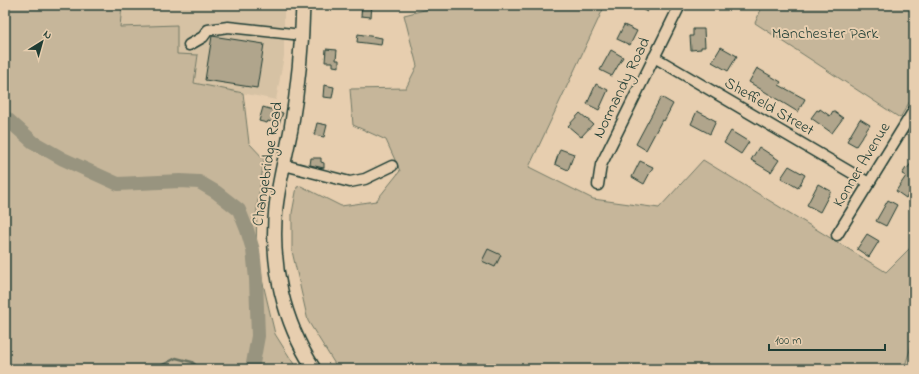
<svg xmlns="http://www.w3.org/2000/svg" width="919" height="374" font-family="'Indie Flower',sans-serif">
<style>
.built{fill:#d6c2a4}
.green{fill:#c6b69a;stroke:#727a67}
.lines{fill:none;stroke-linecap:round;stroke-linejoin:round}
.stream{stroke:#687161;stroke-width:2.5}
.river{stroke:#98947f;stroke-width:14}
.building{fill:#b0a58c;stroke:#1f3d34}
.minor-casing{stroke:#1f3d34;stroke-width:13}
.major-casing{stroke:#1f3d34;stroke-width:16}
.minor{stroke:#e7ceaf;stroke-width:10}
.major{stroke:#e7ceaf;stroke-width:13}
.labels{text-anchor:middle;dominant-baseline:central;stroke-width:4;stroke-linejoin:round;paint-order:stroke}
.park-label{font-size:16px;fill:#274339;stroke:#e7ceaf}
.street-label{font-size:16px;fill:#1f3d34;stroke:#e7ceaf}
</style>
<rect width="100%" height="100%" fill="#e7ceaf"/>
<filter id="ink" filterUnits="userSpaceOnUse"><feTurbulence type="fractalNoise" baseFrequency=".025" numOctaves="2"/><feDisplacementMap in="SourceGraphic" scale="8" xChannelSelector="R" yChannelSelector="G"/><feConvolveMatrix kernelMatrix="1 2 1 2 8 2 1 2 1" color-interpolation-filters="sRGB"/></filter>
<g filter="url(#ink)">
<polygon class="built" points="122,5 284,5 284,56 276,100 194,83 198,56 177,55 120,27"/>
<g class="green">
<polygon points="5,5 122,5 120,27 177,25 177,54 198,55 194,83 243,93 249,143 264,159 257,208 256,254 275,334 297,369 5,369"/>
<polygon points="445,5 605,5 529,167 593,199 659,208 703,160 886,272 914,244 914,337 904,369 338,369 308,321 292,251 292,213 297,187 301,186 341,206 376,201 400,171 386,140 353,125 350,89 406,88 417,66 404,15"/>
<polygon points="763,5 914,5 914,103 910,101 900,118 755,23"/>
</g>
<g class="lines">
<polyline class="stream" points="155,369 176,358 192,362 200,369"/>
<polyline class="river" points="5,117 33,142 63,159 118,184 180,181 199,182 216,192 239,210 247,230 253,250 256,279 258,336 252,369"/>
</g>
<g class="building">
<polygon points="362,5 372,5 371,17 361,16"/>
<polygon points="634,5 651,5 647,12"/>
<polygon points="624,25 637,31 630,45 617,39"/>
<polygon points="693,29 704,29 705,47 701,47 701,49 691,50 690,36 693,36"/>
<polygon points="358,34 382,38 381,45 357,42"/>
<polygon points="212,36 264,44 257,88 205,80"/>
<polygon points="721,47 737,56 728,71 712,62"/>
<polygon points="326,49 337,50 336,60 339,60 339,67 333,66 333,62 325,62"/>
<polygon points="611,50 623,57 612,76 600,70"/>
<polygon points="757,68 781,82 779,85 805,99 798,112 749,82"/>
<polygon points="596,84 608,90 599,110 587,104"/>
<polygon points="324,85 334,87 332,98 323,97"/>
<polygon points="661,97 673,104 664,121 662,120 646,150 636,144"/>
<polygon points="263,107 283,113 279,124 268,121 267,123 259,121"/>
<polygon points="820,109 830,116 833,111 843,118 832,133 811,118 817,110 819,111"/>
<polygon points="697,111 716,121 710,134 691,124"/>
<polygon points="580,113 593,124 581,137 568,126"/>
<polygon points="860,119 870,125 856,146 847,141"/>
<polygon points="317,123 327,125 324,137 314,135"/>
<polygon points="731,131 749,142 741,154 724,143"/>
<polygon points="759,147 779,160 771,172 751,160"/>
<polygon points="560,149 574,154 568,170 555,164"/>
<polygon points="311,158 321,158 321,162 324,163 324,168 310,165"/>
<polygon points="914,159 914,186 906,198 896,191 906,176 902,174 906,168 907,169"/>
<polygon points="640,161 653,167 644,184 632,177"/>
<polygon points="789,166 805,175 798,188 781,178"/>
<polygon points="818,184 831,191 820,212 807,205"/>
<polygon points="888,200 897,205 886,226 876,221"/>
<polygon points="867,234 879,241 869,257 857,249"/>
<polygon points="488,249 501,255 495,267 482,261"/>
</g>
<g class="lines">
<defs>
<g id="minor">
<polyline points="189,45 203,37 208,30 228,27 302,35"/>
<polyline points="654,57 869,183"/>
<polyline points="284,165 350,182 365,179 392,166"/>
<polyline points="598,185 601,165 680,5"/>
<polyline points="837,235 914,110"/>
</g>
<path id="major" d="M 303,5 C 302,47 298,88 291,129 C 286,155 279,181 276,207 C 270,264 283,321 314,369"/>
</defs>
<use href="#minor" class="minor-casing"/>
<use href="#major" class="major-casing"/>
<use href="#minor" class="minor"/>
<use href="#major" class="major"/>
</g>
</g>
<g class="labels">
<g class="park-label">
<text x="825" y="34">Manchester Park</text>
</g>
<g class="street-label">
<text transform="translate(622 88) rotate(-64)">Normandy Road</text>
<text transform="translate(769 107) rotate(30)">Sheffield Street</text>
<text transform="translate(268 164) rotate(-81)">Changebridge Road</text>
<text transform="translate(862 165) rotate(-59)">Konner Avenue</text>
</g>
</g>
<rect width="919" height="374" fill="none" stroke="#e7ceaf" stroke-width="20"/>
<rect x="10" y="10" width="899" height="354" fill="none" stroke="#1f3d34" stroke-width="1.5" filter="url(#ink)"/>
<g transform="translate(42 42) rotate(37)" stroke="#e7ceaf" stroke-width="3" paint-order="stroke">
<path d="M0-3L7 15L0 10L-7 15Z" fill="#1f3d34"/>
<text y="-6" font-size="11" font-weight="bold" text-anchor="middle" fill="#1f3d34">N</text>
</g>
<path d="M769 344v6h116v-6" fill="none" stroke="#1f3d34" stroke-width="2"/>
<text x="775" y="344" font-size="12" fill="#1f3d34" stroke="#e7ceaf" stroke-width="3" paint-order="stroke">100 m</text>
</svg>
